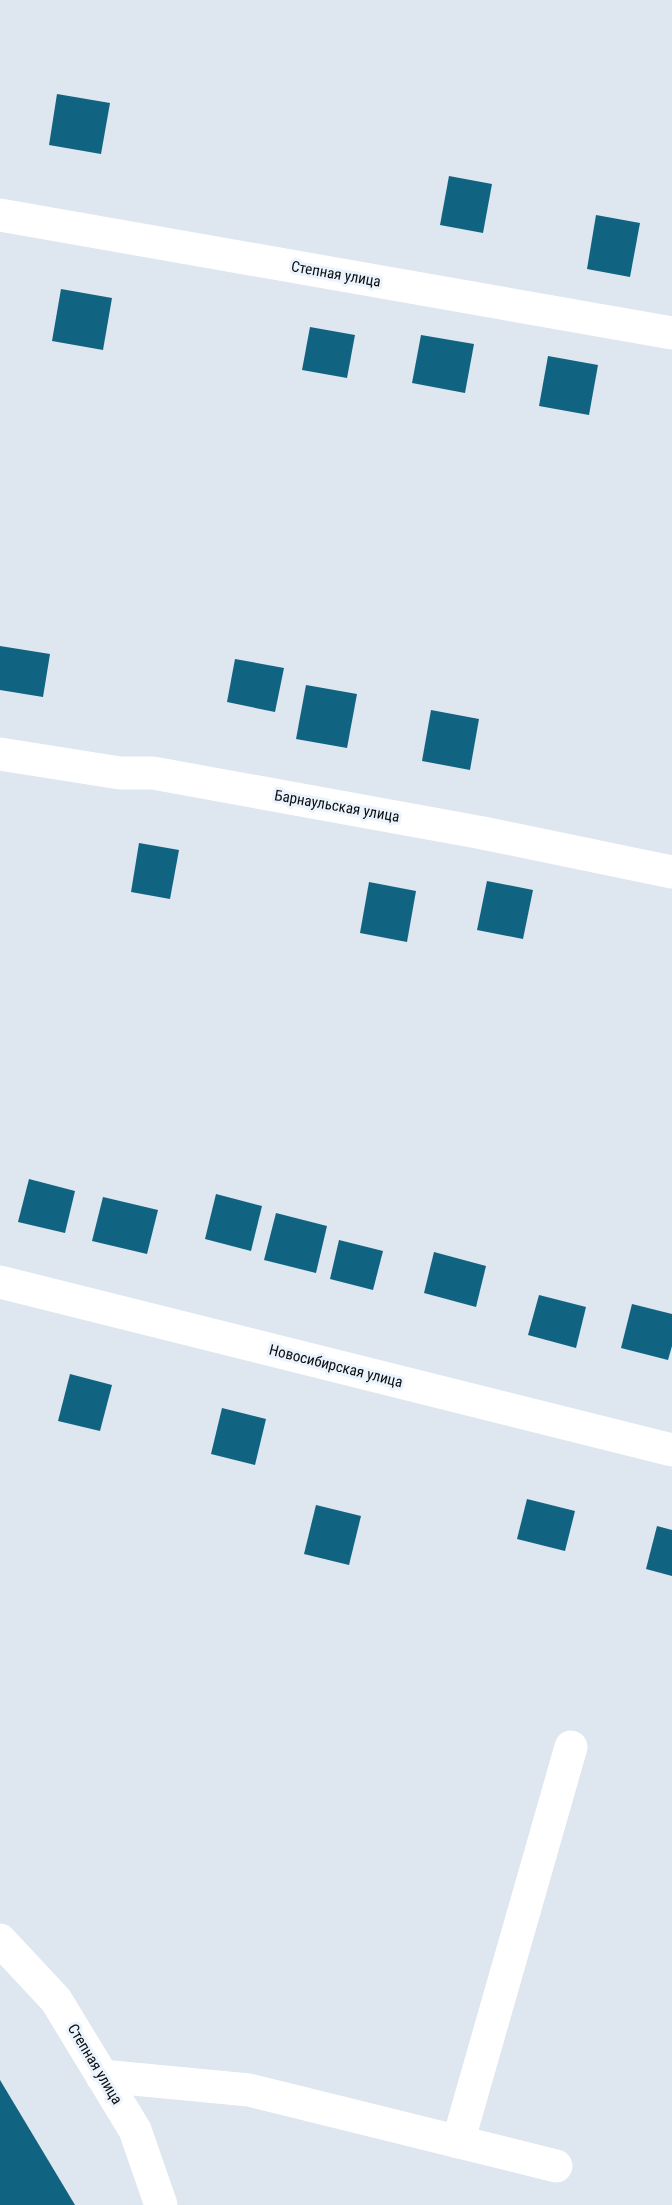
<svg xmlns="http://www.w3.org/2000/svg" width="672" height="2205" font-family="'Roboto Condensed',sans-serif">
<style>
.building{fill:#116481}
.lines{fill:none;stroke-linecap:round;stroke-linejoin:round}
.minor{stroke:#fff;stroke-width:33}
.major{stroke:#fff;stroke-width:33}
.labels{text-anchor:middle;dominant-baseline:central;stroke-width:6;stroke-linejoin:round;paint-order:stroke}
.street-label{font-size:15px;fill:#0b0d10;stroke:#ebf3fc}
</style>
<rect width="100%" height="100%" fill="#dee6ef"/>
<g class="building">
<polygon points="57,94 110,103 101,154 49,145"/>
<polygon points="449,176 492,184 483,233 440,225"/>
<polygon points="596,215 640,223 630,277 587,269"/>
<polygon points="61,289 112,298 103,350 52,341"/>
<polygon points="310,327 355,335 347,378 302,370"/>
<polygon points="421,335 474,344 465,393 412,383"/>
<polygon points="548,356 598,365 589,415 539,406"/>
<polygon points="0,646 50,654 43,697 0,690"/>
<polygon points="235,659 284,668 275,712 227,702"/>
<polygon points="306,685 357,694 347,748 296,739"/>
<polygon points="431,710 479,719 470,770 422,761"/>
<polygon points="139,843 179,850 170,899 131,892"/>
<polygon points="487,881 533,890 523,939 477,930"/>
<polygon points="369,882 416,891 407,942 360,933"/>
<polygon points="29,1179 75,1191 65,1233 18,1222"/>
<polygon points="216,1194 262,1206 251,1251 205,1239"/>
<polygon points="103,1197 158,1210 147,1254 92,1241"/>
<polygon points="276,1213 327,1226 316,1273 264,1260"/>
<polygon points="339,1240 383,1251 373,1290 330,1279"/>
<polygon points="434,1252 486,1266 476,1307 424,1293"/>
<polygon points="539,1295 586,1307 576,1348 528,1335"/>
<polygon points="632,1304 672,1314 672,1346 668,1360 621,1348"/>
<polygon points="70,1374 112,1385 100,1431 58,1421"/>
<polygon points="222,1408 266,1419 255,1465 211,1454"/>
<polygon points="527,1499 575,1511 565,1551 517,1539"/>
<polygon points="316,1505 361,1516 349,1565 304,1554"/>
<polygon points="657,1526 672,1530 672,1576 646,1569"/>
<polygon points="0,2080 75,2205 0,2205"/>
</g>
<g class="lines">
<g class="minor">
<polyline points="0,215 672,333"/>
<polyline points="0,754 120,773 153,773 483,833 672,872"/>
<polyline points="0,1282 672,1450"/>
<polyline points="102,2076 249,2090 556,2166"/>
<polyline points="458,2142 571,1747"/>
</g>
<polyline class="major" points="0,1940 56,2000 135,2130 161,2205"/>
</g>
<g class="labels">
<g class="street-label">
<text transform="translate(336 274) rotate(10)">Степная улица</text>
<text transform="translate(337 806) rotate(10)">Барнаульская улица</text>
<text transform="translate(336 1366) rotate(14)">Новосибирская улица</text>
<text transform="translate(95 2064) rotate(59)">Степная улица</text>
</g>
</g>
</svg>
